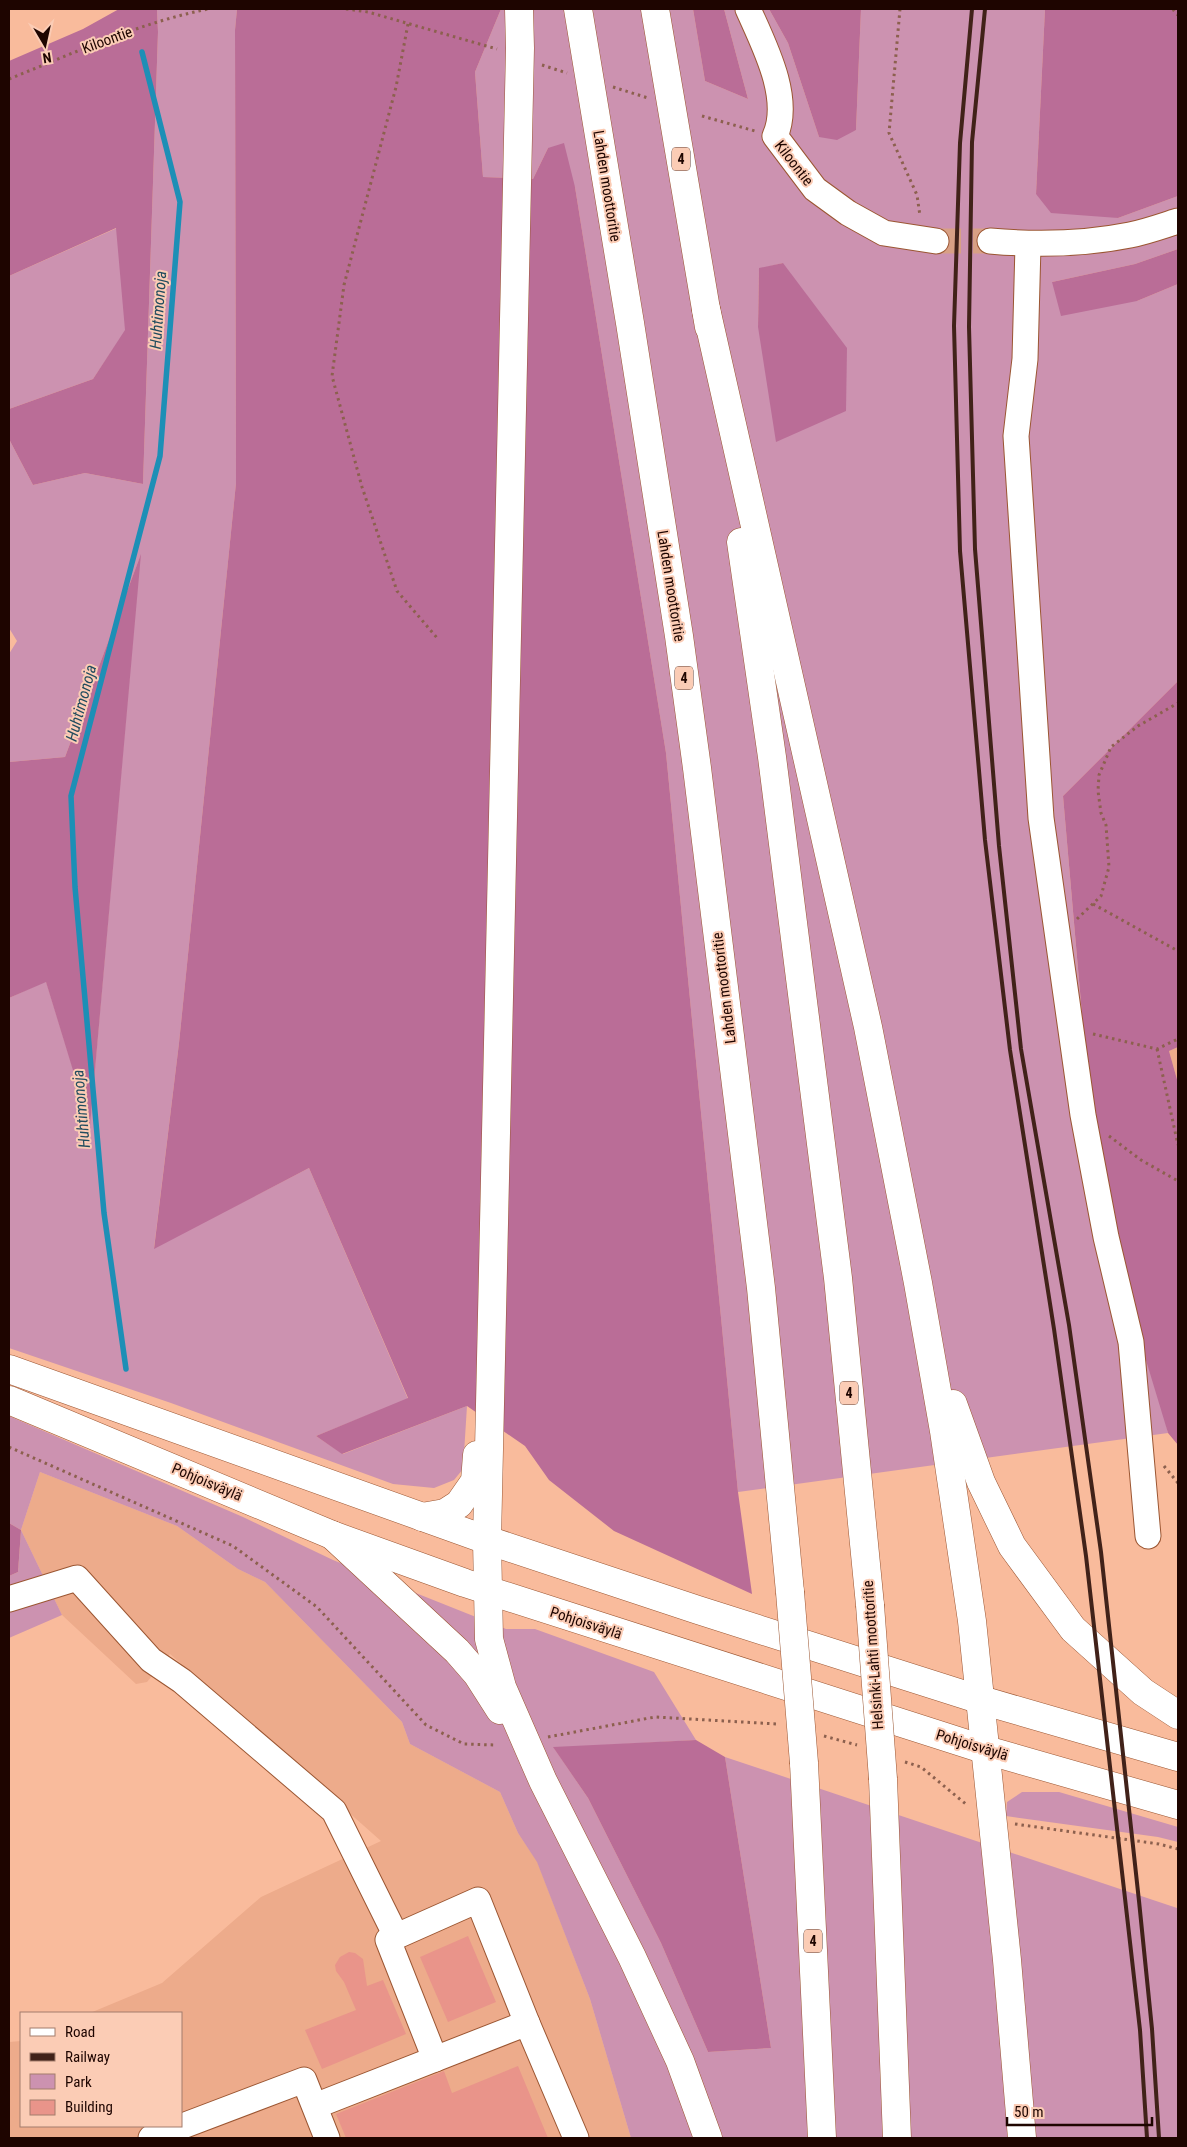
<svg xmlns="http://www.w3.org/2000/svg" width="1187" height="2147" font-family="'Roboto Condensed',sans-serif">
<style>
.built{fill:#edab8b}
.green{fill:#cc92b0;fill-rule:evenodd}
.forest{fill:#ba6d97}
.lines{fill:none;stroke-linecap:round;stroke-linejoin:round}
.stream{stroke:#1d8fb6;stroke-width:5.5}
.building{fill:#e9948a}
.minor-tunnel{stroke:#d8a085;stroke-width:25;stroke-dasharray:25 12;stroke-linecap:butt}
.minor-casing{stroke:#9b5632;stroke-width:27}
.major-casing{stroke:#9b5632;stroke-width:29}
.highway-casing{stroke:#9b5632;stroke-width:29}
.path{stroke:#8c604e;stroke-width:3;stroke-dasharray:2.5 4;stroke-linecap:butt}
.minor{stroke:#fff;stroke-width:25}
.major{stroke:#fff;stroke-width:28}
.highway{stroke:#fff;stroke-width:28}
.rail{stroke:#412219;stroke-width:4}
.highway-bridge-casing{stroke:#9b5632;stroke-width:29;stroke-linecap:butt}
.highway-bridge{stroke:#fff;stroke-width:28}
.labels{text-anchor:middle;dominant-baseline:central;stroke-width:4;stroke-linejoin:round;paint-order:stroke}
.shield{fill:#fbccb5;stroke:#604136;stroke-width:1}
.shield-label{font-size:14px;font-weight:bold;fill:#1e0500}
.street-label{font-size:15px;fill:#1e0500;stroke:#fbccb5}
.water-label{font-size:16px;font-style:italic;fill:#214c5e;stroke:#fbccb5}
</style>
<rect width="100%" height="100%" fill="#f9bb9c"/>
<g class="built">
<polygon points="1178,1047 1178,1083 1169,1051"/>
<polygon points="40,1472 177,1526 238,1569 265,1582 402,1722 410,1744 500,1792 518,1833 537,1861 590,1999 631,2138 9,2138 9,2042 21,2041 21,2126 181,2126 181,2013 90,2013 162,1983 261,1897 381,1841 170,1654 147,1682 136,1684 62,1615 21,1530"/>
</g>
<g class="green">
<polygon points="157,9 237,9 235,30 236,483 179,1043 154,1248 309,1168 408,1399 316,1436 343,1454 467,1406 463,1469 454,1480 434,1488 393,1484 171,1403 9,1348 9,998 46,981 90,1124 140,557 65,757 9,762 9,654 17,641 9,628 9,439 33,485 85,473 143,484 158,32"/>
<path d="M 501,9 L 693,9 L 705,81 L 748,99 L 724,9 L 769,9 L 788,43 L 819,137 L 856,130 L 861,9 L 1045,9 L 1036,194 L 1118,218 L 1178,196 L 1178,249 L 1135,264 L 1052,282 L 1137,301 L 1178,284 L 1178,681 L 1063,796 L 1089,1096 L 1168,1433 L 738,1492 L 666,753 L 575,187 L 548,148 L 533,179 L 483,177 L 475,72 ZM 783,263 L 758,327 L 759,269 Z"/>
<polygon points="117,228 126,330 93,379 9,409 9,276"/>
<polygon points="9,1416 243,1517 333,1560 506,1629 535,1629 654,1672 696,1740 554,1748 588,1798 661,1943 708,2052 771,2048 725,1757 1177,1908 1178,1926 1178,2138 631,2138 590,1999 537,1862 518,1833 500,1792 410,1744 402,1722 265,1582 238,1569 177,1526 40,1472 21,1530 62,1615 9,1638 9,1576 18,1572 21,1530 9,1523"/>
<polygon points="1022,1792 1059,1792 1178,1827 1178,1842 1158,1837 1006,1816 1007,1802"/>
</g>
<g class="forest">
<polygon points="119,9 157,9 158,32 143,484 85,473 33,485 9,439 9,409 93,379 125,330 116,228 9,276 9,61 83,29"/>
<polygon points="237,9 501,9 475,72 483,177 533,179 548,148 564,143 575,187 666,753 738,1492 752,1594 614,1531 549,1480 525,1446 467,1406 342,1454 316,1436 408,1398 309,1168 154,1249 179,1043 236,483 235,30"/>
<polygon points="693,9 724,9 748,99 705,81"/>
<polygon points="769,9 861,9 856,130 837,140 819,137 788,43"/>
<polygon points="1045,9 1178,9 1178,196 1118,218 1051,213 1036,194"/>
<polygon points="1178,249 1178,284 1137,301 1061,316 1052,282 1135,264"/>
<polygon points="783,263 847,348 846,411 776,442 758,327 759,268"/>
<polygon points="141,554 90,1126 46,982 9,998 9,762 65,757"/>
<polygon points="1178,681 1178,1047 1169,1051 1178,1083 1178,1445 1168,1433 1136,1327 1089,1095 1063,796"/>
<polygon points="9,1523 21,1530 18,1572 9,1576"/>
<polygon points="696,1740 725,1757 771,2048 708,2052 661,1943 588,1798 553,1747"/>
</g>
<g class="lines">
<polyline class="stream" points="126,1369 104,1213 75,887 71,796 160,456 180,202 142,52"/>
</g>
<g class="building">
<polygon points="468,1936 496,2002 448,2022 420,1957"/>
<polygon points="349,1952 355,1953 363,1959 367,1986 383,1980 406,2034 322,2069 305,2030 356,2010 344,1982 336,1971 335,1965 340,1957"/>
<polygon points="518,2066 548,2138 346,2138 336,2114 444,2071 452,2093"/>
</g>
<g class="lines">
<polyline class="minor-tunnel" points="936,241 990,241"/>
<defs>
<g id="minor">
<path d="M 748,9 C 764,45 792,98 775,136 L 815,189 L 848,213 L 884,233 L 936,241"/>
<path d="M 990,241 C 1035,245 1085,244 1130,235 C 1146,232 1162,226 1178,221"/>
<polyline points="1028,245 1025,359 1016,436 1041,818 1083,1115 1106,1237 1131,1342 1148,1536"/>
<polyline points="9,1599 77,1578 151,1660 182,1681 334,1811 396,1936"/>
<polyline points="435,2059 388,1940 478,1900 527,2023"/>
<polyline points="315,2106 527,2023 576,2138"/>
<polyline points="151,2138 304,2080 327,2138"/>
</g>
<g id="major">
<polyline points="9,1369 487,1540 698,1610 981,1700 1178,1757"/>
<polyline points="9,1400 332,1535 465,1583 986,1750 1178,1805"/>
</g>
<g id="highway">
<polyline points="519,9 520,48 487,1540 489,1639 502,1687 543,1781 632,1957 680,2061 708,2138"/>
<polyline points="578,9 630,323 679,636 697,768 761,1288 790,1592"/>
<polyline points="655,9 709,327"/>
<polyline points="706,309 868,1027 918,1283 944,1431 972,1621 1007,1960 1022,2138"/>
<polyline points="741,542 772,757 838,1278 870,1605"/>
<polyline points="953,1404 981,1482 1012,1546 1073,1629 1143,1692 1178,1715"/>
<polyline points="422,1517 445,1513 459,1504 475,1481 477,1455"/>
<polyline points="332,1535 457,1651 477,1674 500,1710"/>
<polyline points="804,1763 822,2138"/>
<polyline points="883,1779 897,2138"/>
</g>
</defs>
<use href="#minor" class="minor-casing"/>
<use href="#major" class="major-casing"/>
<use href="#highway" class="highway-casing"/>
<g class="path">
<polyline points="346,9 368,12 497,49"/>
<polyline points="900,9 889,133 917,195 920,216"/>
<polyline points="1173,9 1176,14 1178,15"/>
<polyline points="408,24 396,87 344,285 332,376 362,487 397,591 438,639"/>
<polyline points="542,65 567,73"/>
<path d="M 9,79 C 74,53 139,23 208,9"/>
<polyline points="613,87 648,98"/>
<polyline points="702,116 755,131"/>
<polyline points="1093,904 1178,951"/>
<polyline points="1077,919 1101,896 1109,867 1106,825 1101,813 1098,791 1099,775 1111,747 1138,726 1178,703"/>
<polyline points="1093,1034 1157,1049 1178,1039"/>
<polyline points="1157,1049 1178,1145"/>
<polyline points="1109,1136 1141,1160 1178,1181"/>
<polyline points="9,1447 233,1546 317,1607 426,1725 464,1744 496,1745"/>
<polyline points="1164,1466 1178,1483"/>
<polyline points="824,1736 857,1745"/>
<polyline points="548,1737 655,1717 777,1724"/>
<polyline points="905,1762 921,1767 967,1805"/>
<polyline points="1015,1824 1159,1844 1178,1849"/>
</g>
<use href="#minor" class="minor"/>
<use href="#major" class="major"/>
<use href="#highway" class="highway"/>
<g class="rail">
<polyline points="972,9 960,143 954,326 960,551 985,840 1010,1050 1054,1329 1086,1556 1140,2030 1147,2138"/>
<polyline points="985,9 972,142 969,327 975,549 999,846 1021,1049 1069,1325 1101,1552 1139,1901 1152,2029 1159,2138"/>
</g>
<defs>
<g id="highway-bridge">
<polyline points="790,1592 804,1763"/>
<polyline points="870,1605 883,1779"/>
</g>
</defs>
<use href="#highway-bridge" class="highway-bridge-casing"/>
<use href="#highway-bridge" class="highway-bridge"/>
</g>
<g class="labels">
<g class="shield">
<rect x="672" y="147.5" width="18" height="23" rx="4"/>
<rect x="675" y="666.5" width="18" height="23" rx="4"/>
<rect x="840" y="1381.5" width="18" height="23" rx="4"/>
<rect x="804" y="1929.5" width="18" height="23" rx="4"/>
</g>
<g class="shield-label">
<text x="681" y="159">4</text>
<text x="684" y="678">4</text>
<text x="849" y="1393">4</text>
<text x="813" y="1941">4</text>
</g>
<g class="street-label">
<text transform="translate(107 40) rotate(-20)">Kiloontie</text>
<text transform="translate(794 163) rotate(52)">Kiloontie</text>
<text transform="translate(607 186) rotate(81)">Lahden moottoritie</text>
<text transform="translate(671 586) rotate(81)">Lahden moottoritie</text>
<text transform="translate(724 988) rotate(-97)">Lahden moottoritie</text>
<text transform="translate(207 1482) rotate(23)">Pohjoisväylä</text>
<text transform="translate(586 1623) rotate(18)">Pohjoisväylä</text>
<text transform="translate(873 1655) rotate(-94)">Helsinki-Lahti moottoritie</text>
<text transform="translate(972 1745) rotate(17)">Pohjoisväylä</text>
</g>
<g class="water-label">
<text transform="translate(158 310) rotate(-86)">Huhtimonoja</text>
<text transform="translate(81 703) rotate(-75)">Huhtimonoja</text>
<text transform="translate(81 1109) rotate(-95)">Huhtimonoja</text>
</g>
</g>
<rect width="1187" height="2147" fill="none" stroke="#1e0500" stroke-width="20"/>
<rect x="20" y="2012" width="162" height="115" fill="#fbccb5" stroke="#a37c6d"/>
<rect x="30" y="2028" width="25" height="8" fill="#ffffff" stroke="#a37c6d"/>
<text x="65" y="2037" font-size="15" fill="#1e0500">Road</text>
<rect x="30" y="2053" width="25" height="8" fill="#412219" stroke="#a37c6d"/>
<text x="65" y="2062" font-size="15" fill="#1e0500">Railway</text>
<rect x="30" y="2074" width="25" height="15" fill="#cc92b0" stroke="#a37c6d"/>
<text x="65" y="2087" font-size="15" fill="#1e0500">Park</text>
<rect x="30" y="2100" width="25" height="15" fill="#e9948a" stroke="#a37c6d"/>
<text x="65" y="2112" font-size="15" fill="#1e0500">Building</text>
<g transform="translate(45 45) rotate(171)" stroke="#fbccb5" stroke-width="4" paint-order="stroke">
<path d="M0-4L9 19L0 12L-9 19Z" fill="#1e0500"/>
<text y="-8" font-size="14" font-weight="bold" text-anchor="middle" fill="#1e0500">N</text>
</g>
<path d="M1007 2117v8h145v-8" fill="none" stroke="#1e0500" stroke-width="2.5"/>
<text x="1014" y="2117" font-size="15" fill="#1e0500" stroke="#fbccb5" stroke-width="4" paint-order="stroke">50 m</text>
</svg>
